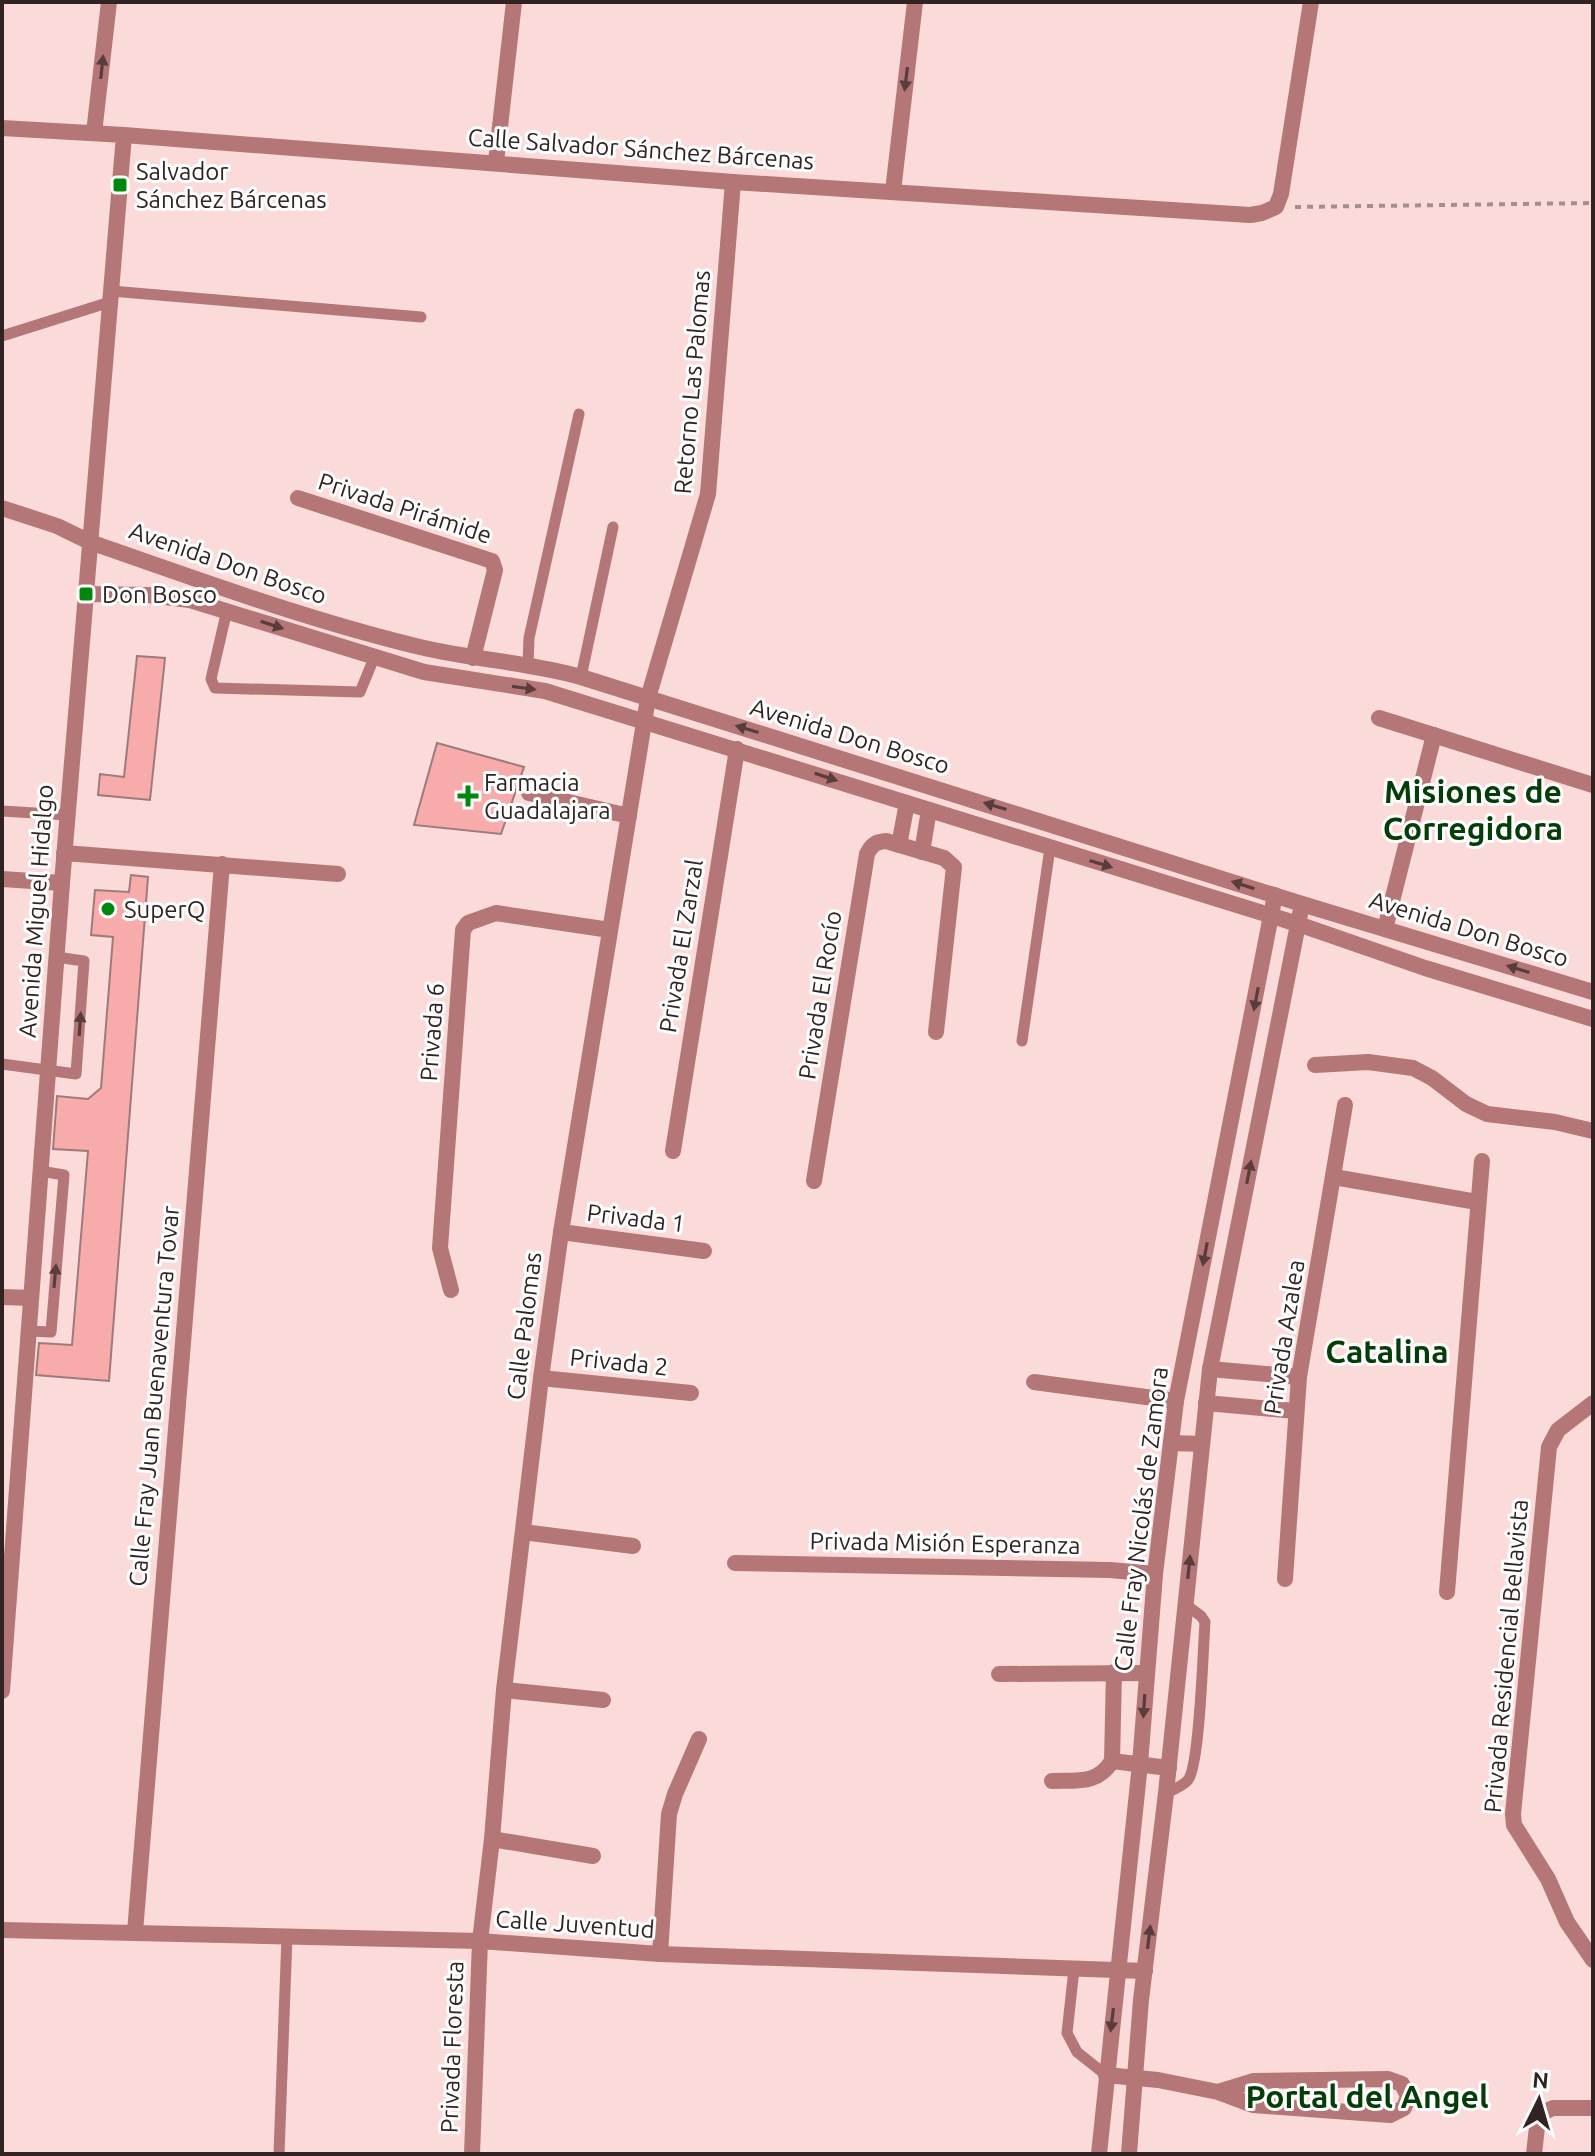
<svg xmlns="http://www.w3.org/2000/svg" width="1595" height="2156" font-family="Ubuntu,sans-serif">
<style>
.building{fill:#f8abab;stroke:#9e7b7a;stroke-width:2}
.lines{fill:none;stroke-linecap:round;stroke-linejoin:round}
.path{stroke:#a58d8c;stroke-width:4;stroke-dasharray:6 6;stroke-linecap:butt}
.service{stroke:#b47676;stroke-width:11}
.pedestrian{stroke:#b47676;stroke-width:16}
.minor{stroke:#b47676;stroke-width:16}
.tertiary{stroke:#b47676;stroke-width:16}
.oneway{fill:#593c3c}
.poi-dot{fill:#00870e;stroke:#fff;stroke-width:3}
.labels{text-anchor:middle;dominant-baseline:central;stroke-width:6;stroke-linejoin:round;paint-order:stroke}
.street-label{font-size:24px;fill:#322323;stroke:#fff}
.poi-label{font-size:24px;fill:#322323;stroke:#fff;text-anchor:start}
.district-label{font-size:32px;font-weight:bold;fill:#043d07;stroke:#fff}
</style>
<rect width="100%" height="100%" fill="#fadbda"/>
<g class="building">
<polygon points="137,656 165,658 150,800 98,795 100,774 124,777"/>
<polygon points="437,743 524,767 501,834 414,825"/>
<polygon points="131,875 148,877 109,1381 36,1375 39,1343 72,1345 88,1151 53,1149 57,1096 88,1099 101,1088 113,937 91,935 95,890 129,892"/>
</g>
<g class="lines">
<polyline class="path" points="1295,207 1593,203"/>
<g class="service">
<polyline points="111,291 421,317"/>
<polyline points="2,336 110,302"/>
<polyline points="227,610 211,679 215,688 360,692 374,658"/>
<polyline points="528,664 529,638 579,414"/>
<polyline points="581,677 613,527"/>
<polyline points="2,811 67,815"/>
<polyline points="1022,1041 1050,848"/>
<polyline points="2,1064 76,1074 84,961 56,957"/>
<polyline points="29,1331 51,1332 64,1175 40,1171"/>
<path d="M 1166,1793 C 1173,1790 1183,1786 1188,1780 C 1200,1765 1203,1648 1205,1622 L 1201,1616 L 1186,1605"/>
<polyline points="1074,1969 1067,2033 1077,2052 1106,2075"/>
<polyline points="279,2154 287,1936"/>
</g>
<polyline class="pedestrian" points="2,508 57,526 90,542"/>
<g class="minor">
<polyline points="94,133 109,2"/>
<polyline points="124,135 733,182 1250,215 1262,213 1276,207 1281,194 1311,2"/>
<polyline points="496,162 514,2"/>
<polyline points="893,191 915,2"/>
<polyline points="298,498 492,561 495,570 473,658"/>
<polyline points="1379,718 1593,785"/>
<polyline points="529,793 629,816"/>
<polyline points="899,845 907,803"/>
<polyline points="922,852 929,810"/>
<polyline points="64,853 338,874"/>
<polyline points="2,879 62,883"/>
<polyline points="1385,929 1434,735"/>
<polyline points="1315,1065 1368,1062 1413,1068 1432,1078 1466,1104 1487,1114 1555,1122 1593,1131"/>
<polyline points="673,1151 737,749"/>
<polyline points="1334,1177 1477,1202"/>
<path d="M 814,1181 L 867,854 C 872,844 876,842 886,841 L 944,858 L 954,867 L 936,1032"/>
<polyline points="561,1232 704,1251"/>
<polyline points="451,1290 440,1248 463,930 468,923 496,913 610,930"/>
<polyline points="2,1297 31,1298"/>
<polyline points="1210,1369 1299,1377"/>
<polyline points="541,1378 691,1393"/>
<polyline points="1034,1382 1176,1401"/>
<polyline points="1206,1403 1295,1411"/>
<polyline points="1593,1403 1558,1430 1549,1447 1513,1814 1514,1825 1548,1879 1567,1922 1593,1960"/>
<polyline points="1171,1443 1202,1444"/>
<polyline points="523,1532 633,1546"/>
<polyline points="735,1563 1110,1570 1155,1574"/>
<polyline points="1285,1579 1299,1377 1345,1105"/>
<polyline points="1447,1592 1482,1161"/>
<polyline points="1114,1672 1112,1761 1169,1768"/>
<polyline points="999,1674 1147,1673"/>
<polyline points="504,1690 603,1700"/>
<path d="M 1052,1781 C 1077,1780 1097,1785 1112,1761"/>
<polyline points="492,1839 593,1856"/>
<polyline points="2,1930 480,1941 660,1954 1145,1971"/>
<polyline points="135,1932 222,864"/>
<polyline points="660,1954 669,1814 675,1794 699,1739"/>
<polyline points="1106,2075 1158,2080 1218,2092 1253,2105 1390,2115 1404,2108 1408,2096 1402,2084 1388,2079 1254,2081 1218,2092"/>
<polyline points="472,2154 480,1941 492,1839 504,1690 541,1378 561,1232 648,698 708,494 733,182"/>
<polyline points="1099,2154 1140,1764 1155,1574 1176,1401 1275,895"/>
<polyline points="1129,2154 1141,2000 1166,1793 1210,1369 1302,904"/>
<polyline points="1534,2154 1537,2127 1542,2113 1553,2108 1593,2108"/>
</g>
<g class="tertiary">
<polyline points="2,128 124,135 62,883 2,1691"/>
<path d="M 90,542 C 199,580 308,620 420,647 C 474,660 528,662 581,677 L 1302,904 L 1593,992"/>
<polyline points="86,594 148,595 190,600 424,672 545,691 1298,924 1425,968 1593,1019"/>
</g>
</g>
<defs><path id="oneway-solid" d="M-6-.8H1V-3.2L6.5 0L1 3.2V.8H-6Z" transform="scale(2)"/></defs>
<g class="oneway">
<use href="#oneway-solid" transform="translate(102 67) rotate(-84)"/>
<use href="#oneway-solid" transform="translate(906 79) rotate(97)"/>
<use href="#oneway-solid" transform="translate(272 625) rotate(18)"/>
<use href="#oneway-solid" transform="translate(524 688) rotate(8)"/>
<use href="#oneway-solid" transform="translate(747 729) rotate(-163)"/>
<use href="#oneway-solid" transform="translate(826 777) rotate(18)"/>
<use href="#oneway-solid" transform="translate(995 806) rotate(-163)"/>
<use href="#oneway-solid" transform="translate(1101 864) rotate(17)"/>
<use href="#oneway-solid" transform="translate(1243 885) rotate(-162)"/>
<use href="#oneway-solid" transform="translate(1518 969) rotate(-163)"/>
<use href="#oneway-solid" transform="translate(1256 999) rotate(101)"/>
<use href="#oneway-solid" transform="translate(80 1024) rotate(-86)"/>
<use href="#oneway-solid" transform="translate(1249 1172) rotate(-79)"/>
<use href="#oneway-solid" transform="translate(1205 1254) rotate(101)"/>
<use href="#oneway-solid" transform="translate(55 1276) rotate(-85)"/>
<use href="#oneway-solid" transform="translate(1189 1567) rotate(-84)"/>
<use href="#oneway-solid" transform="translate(1144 1706) rotate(94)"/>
<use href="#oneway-solid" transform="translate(1149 1937) rotate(-83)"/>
<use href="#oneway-solid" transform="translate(1112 2020) rotate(97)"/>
</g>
<g class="poi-dot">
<rect x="112" y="177" width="16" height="16" rx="4"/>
<rect x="78" y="586" width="16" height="16" rx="4"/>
<path d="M464 784h8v8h8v8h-8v8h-8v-8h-8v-8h8z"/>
<circle cx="108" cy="909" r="8"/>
</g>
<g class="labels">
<g class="street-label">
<text transform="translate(641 149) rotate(4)">Calle Salvador Sánchez Bárcenas</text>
<text transform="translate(692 382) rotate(-85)">Retorno Las Palomas</text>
<text transform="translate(405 508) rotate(18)">Privada Pirámide</text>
<text transform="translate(228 563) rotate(19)">Avenida Don Bosco</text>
<text transform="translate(850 736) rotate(17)">Avenida Don Bosco</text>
<text transform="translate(36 911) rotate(-86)">Avenida Miguel Hidalgo</text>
<text transform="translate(1469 929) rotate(17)">Avenida Don Bosco</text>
<text transform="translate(681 946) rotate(-81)">Privada El Zarzal</text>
<text transform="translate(820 995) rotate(-81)">Privada El Rocío</text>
<text transform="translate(432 1032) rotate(-86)">Privada 6</text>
<text transform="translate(636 1218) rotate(7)">Privada 1</text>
<text transform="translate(524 1326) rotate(-83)">Calle Palomas</text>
<text transform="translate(1284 1337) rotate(-81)">Privada Azalea</text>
<text transform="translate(619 1362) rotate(6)">Privada 2</text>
<text transform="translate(154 1396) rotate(-85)">Calle Fray Juan Buenaventura Tovar</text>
<text transform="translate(1141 1519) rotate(-83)">Calle Fray Nicolás de Zamora</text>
<text transform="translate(945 1543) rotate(1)">Privada Misión Esperanza</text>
<text transform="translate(1506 1656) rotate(-85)">Privada Residencial Bellavista</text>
<text transform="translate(575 1924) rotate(4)">Calle Juventud</text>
<text transform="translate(452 2047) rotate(-88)">Privada Floresta</text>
</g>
<g class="poi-label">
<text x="136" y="171">Salvador<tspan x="136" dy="28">Sánchez Bárcenas</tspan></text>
<text x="102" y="594">Don Bosco</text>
<text x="484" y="782">Farmacia<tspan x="484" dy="28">Guadalajara</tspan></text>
<text x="124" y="909">SuperQ</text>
</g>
<g class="district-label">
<text x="1473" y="791">Misiones de<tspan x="1473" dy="37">Corregidora</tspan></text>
<text x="1387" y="1351">Catalina</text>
<text x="1367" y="2096">Portal del Angel</text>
</g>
</g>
<rect width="1595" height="2156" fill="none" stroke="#322323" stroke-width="8"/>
<g transform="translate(1539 2100) rotate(5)" stroke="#ffffff" stroke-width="6" paint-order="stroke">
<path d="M0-6L14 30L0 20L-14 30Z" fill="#322323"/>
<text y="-12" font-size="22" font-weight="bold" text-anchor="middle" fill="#322323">N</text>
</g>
</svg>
